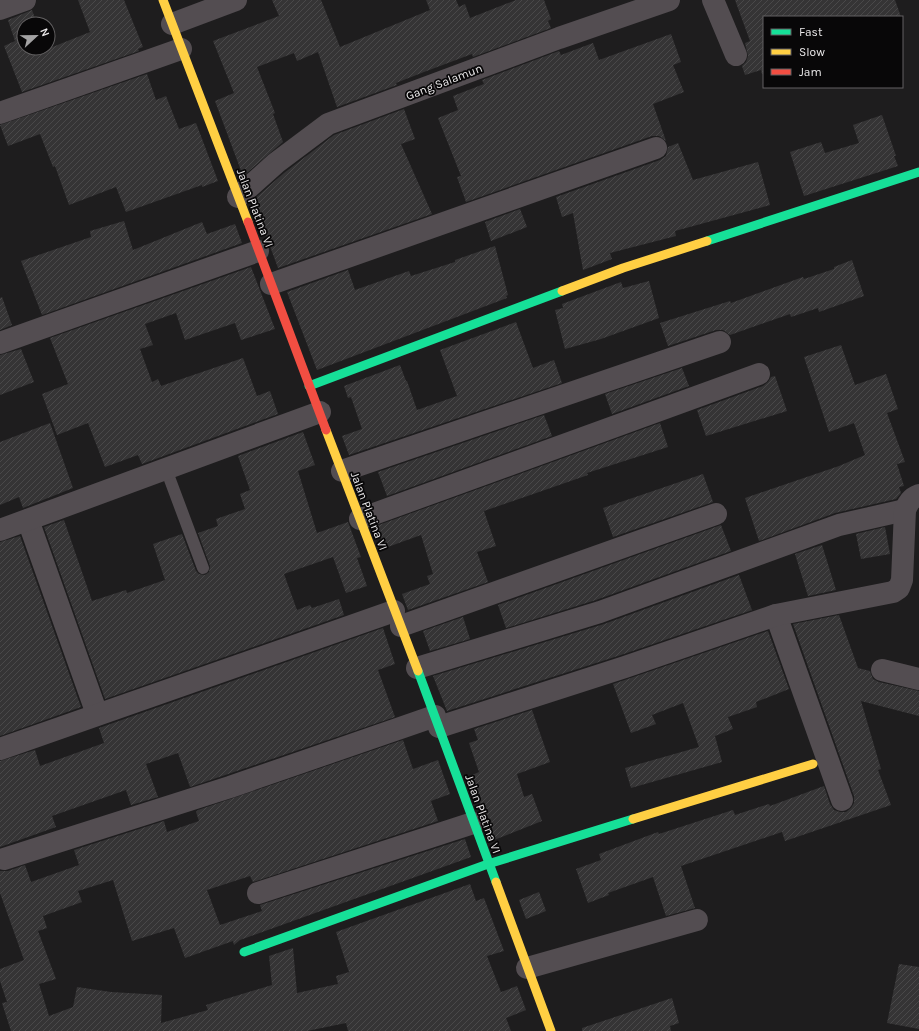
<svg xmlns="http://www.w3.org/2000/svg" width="919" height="1031" font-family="Karla,sans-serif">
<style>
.building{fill:url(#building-hatch)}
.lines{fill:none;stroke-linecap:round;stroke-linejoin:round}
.lane{stroke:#534d51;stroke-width:12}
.street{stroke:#534d51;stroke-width:22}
.fast{stroke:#16e098;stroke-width:9}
.slow{stroke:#ffcf43;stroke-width:9}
.jam{stroke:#f24e42;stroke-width:9}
.labels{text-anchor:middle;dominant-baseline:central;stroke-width:3.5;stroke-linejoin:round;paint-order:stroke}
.street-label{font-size:12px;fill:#ebe9ea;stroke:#080708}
</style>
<defs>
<pattern id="building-hatch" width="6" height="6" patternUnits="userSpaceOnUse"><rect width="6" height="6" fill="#353435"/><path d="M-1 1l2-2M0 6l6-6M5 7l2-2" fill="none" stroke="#494849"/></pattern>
</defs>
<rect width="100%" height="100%" fill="#1e1d1e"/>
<g class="building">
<polygon points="78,0 124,0 143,47 138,49 139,51 22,92 4,46 15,41 8,20 32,10 37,24 24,24 24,48 45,48 45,50 90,32"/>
<polygon points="272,0 321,0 340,47 430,10 426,0 456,0 459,7 465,4 470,18 516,0 544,0 551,19 548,21 551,28 473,57 472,54 424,72 396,83 397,85 337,107 318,52 297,61 294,53 257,67 275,113 273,114 283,142 243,176 215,101 234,93 213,41 279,16"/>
<polygon points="735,0 895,0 901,17 764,17 764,74 762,74 761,70 745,75 742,66 746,62 748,56 745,43 750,41"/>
<polygon points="671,34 681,62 673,65 684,92 653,104 666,141 659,136 652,136 466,202 457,177 461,176 438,118 458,110 453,96 484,84 482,80 559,51 561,55 593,43 599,60"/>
<polygon points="147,74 156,100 166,96 179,129 196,123 218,181 202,187 202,185 126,212 116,187 69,205 55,166 53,167 40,134 8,146 0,125"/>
<polygon points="404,109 415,139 401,144 432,214 278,268 253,200 284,173 334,135"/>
<polygon points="882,115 896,156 894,156 898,166 804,196 790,152 821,142 825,153 859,143 853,125"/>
<polygon points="678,143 693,180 758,162 770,205 675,231 676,236 610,253 612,259 583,270 573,213 562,217 556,197 660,160 666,156 668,147"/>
<polygon points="520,209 527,227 491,241 485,222"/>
<polygon points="124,221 133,250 202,222 207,234 235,224 242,243 42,315 21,261 91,237 90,231"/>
<polygon points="495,246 508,295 506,296 507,298 317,370 287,292 348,270 355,290 409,271 411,276 455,262 455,260"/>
<polygon points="852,260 864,296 819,312 818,308 791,317 790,314 730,335 723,330 716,330 668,346 660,323 730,301 731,303 803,277 804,279 834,269 834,267"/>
<polygon points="251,267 275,329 241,340 235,323 185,340 176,313 145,324 153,345 140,349 152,382 158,379 161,386 243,358 257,396 270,391 278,414 142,464 138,455 105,467 88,423 57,435 42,394 68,384 50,338"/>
<polygon points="649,281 659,318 601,339 565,349 555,310 563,308 562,304 621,282 623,288"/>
<polygon points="2,297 12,325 0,330 0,298"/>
<polygon points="516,322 533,368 554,360 562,383 349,455 342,436 362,429 351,397 348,398 344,386 400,365 406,381 407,381 417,410 457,396 440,350"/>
<polygon points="841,345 855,385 886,374 898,409 887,413 905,462 897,464 904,486 899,487 901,493 896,499 835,513 759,541 745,498 839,466 865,455 854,423 829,432 804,357"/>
<polygon points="21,349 34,382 0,395 0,355"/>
<polygon points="682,368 689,386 612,414 605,394"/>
<polygon points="775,376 787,411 706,436 697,410 763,386 768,382 771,377"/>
<polygon points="544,415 552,436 387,496 378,472"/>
<polygon points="50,423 73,488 23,508 19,497 0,505 0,442"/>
<polygon points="660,423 668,447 587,473 588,475 484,511 496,546 477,552 488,582 408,610 402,594 430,584 427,576 433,574 421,535 385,548 376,526"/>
<polygon points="303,432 315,465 298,471 317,533 348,522 361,557 357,558 367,586 346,593 333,557 284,574 297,610 310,605 312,608 339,599 344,615 105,699 44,527 64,520 92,601 126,590 127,593 165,580 153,544 182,534 196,571 199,574 205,575 209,572 210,566 198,533 218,526 216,519 245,509 240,494 250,490 238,456"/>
<polygon points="703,474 713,502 613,537 603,508"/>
<polygon points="721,525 731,551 596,600 506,628 498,605"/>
<polygon points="885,527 890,554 861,559 856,534"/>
<polygon points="20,536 81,707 0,736 0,542"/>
<polygon points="822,545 836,590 808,596 795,554"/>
<polygon points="739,575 752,610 761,607 621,655 447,711 433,676 604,624"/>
<polygon points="839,615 858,668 870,671 873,679 879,682 919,691 919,716 861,701 881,769 878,770 891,805 785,841 782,832 681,866 695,908 666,916 653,877 608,893 609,895 588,903 576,869 601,860 599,854 658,832 659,834 733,810 735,815 769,804 770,806 824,786 830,804 834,810 840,812 846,812 851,808 854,803 854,796 793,624"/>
<polygon points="463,617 470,639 430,651 423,631"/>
<polygon points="383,628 395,664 378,670 395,717 190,787 178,753 146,764 158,797 131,805 126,790 52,816 56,827 0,847 0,761 35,750 40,766 104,743 99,728"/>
<polygon points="768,631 789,689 756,702 757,707 728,717 733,729 715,736 722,762 631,788 625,768 699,747 683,703 652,715 656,724 631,733 613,684"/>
<polygon points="532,710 550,762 517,774 524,797 532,794 542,821 494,840 470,776 479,772 469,743 478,740 474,729"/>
<polygon points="403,740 413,769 438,760 450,794 431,801 438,821 253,882 250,876 207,890 220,925 262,911 260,905 465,839 471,857 240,940 234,945 233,941 185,958 174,928 132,941 113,880 78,891 82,902 43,916 47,928 38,931 56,979 39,984 49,1016 73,1007 77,987 111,992 162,995 161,1023 208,1010 206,1005 272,985 269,956 293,948 297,993 338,984 336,976 349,972 336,932 470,884 476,901 484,898 504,951 487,956 501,992 517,986 526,1010 506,1018 511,1031 348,1031 346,1023 307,1031 11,1031 2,1003 7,1002 0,981 0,969 24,960 0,893 0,871 8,871 25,865 31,882 79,865 74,850 164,821 167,832 199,821 196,812 198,810"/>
<polygon points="539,892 546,911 526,919 519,900"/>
<polygon points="899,964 919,967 919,1029 887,1023"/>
<polygon points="672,998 679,1023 670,1026 671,1031 582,1031 582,1028"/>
</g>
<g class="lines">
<polyline class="lane" points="166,469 203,568"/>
<g class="street">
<polyline points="713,0 736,55"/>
<polyline points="0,9 25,0"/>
<polyline points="172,24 236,0"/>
<polyline points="0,113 181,49"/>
<polyline points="238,197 276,163 328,124 559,38 669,0"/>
<polyline points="271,284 656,148"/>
<polyline points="0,343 258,251"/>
<polyline points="342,471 720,342"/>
<polyline points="360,519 759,374"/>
<polyline points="28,520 97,714"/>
<polyline points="0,530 320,412"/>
<polyline points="776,615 842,800"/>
<polyline points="401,626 716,514"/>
<polyline points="417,668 600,612 839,525 905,510"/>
<polyline points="882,670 919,679"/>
<path d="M 439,727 L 625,667 L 776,615 L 893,592 L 899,588 L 902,580 L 905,510 C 908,503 911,498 919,495"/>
<polyline points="0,749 394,611"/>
<polyline points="4,859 230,787 435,716"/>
<polyline points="258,893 473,823"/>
<polyline points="527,968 697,920"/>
</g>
<g class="fast">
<polyline points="707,241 919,172"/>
<polyline points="309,386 562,291"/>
<polyline points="418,671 496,882"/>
<polyline points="244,952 488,864 633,819"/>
</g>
<g class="slow">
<polyline points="163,0 248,222"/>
<polyline points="562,291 623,268 707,241"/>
<polyline points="326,430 418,671"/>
<polyline points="633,819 813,764"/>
<polyline points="496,882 551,1031"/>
</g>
<polyline class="jam" points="248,222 326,430"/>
</g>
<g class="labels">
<g class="street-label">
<text transform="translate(444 82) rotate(-21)">Gang Salamun</text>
<text transform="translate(255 208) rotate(69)">Jalan Platina VI</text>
<text transform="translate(369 511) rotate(69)">Jalan Platina VI</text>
<text transform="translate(483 814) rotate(70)">Jalan Platina VI</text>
</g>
</g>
<rect x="763" y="16" width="140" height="72" fill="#080708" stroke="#636162"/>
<rect x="771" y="29" width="20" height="6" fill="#16e098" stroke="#636162"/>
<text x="799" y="36" font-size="12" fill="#ebe9ea">Fast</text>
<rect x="771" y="49" width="20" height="6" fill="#ffcf43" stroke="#636162"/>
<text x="799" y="56" font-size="12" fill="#ebe9ea">Slow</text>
<rect x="771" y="69" width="20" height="6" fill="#f24e42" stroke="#636162"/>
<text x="799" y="76" font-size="12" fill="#ebe9ea">Jam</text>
<g transform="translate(36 36) rotate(68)"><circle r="19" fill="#080708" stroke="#636162"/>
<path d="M0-3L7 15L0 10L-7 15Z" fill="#a3a2a3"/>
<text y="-6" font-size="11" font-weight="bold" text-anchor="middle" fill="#ebe9ea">N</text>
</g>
</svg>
